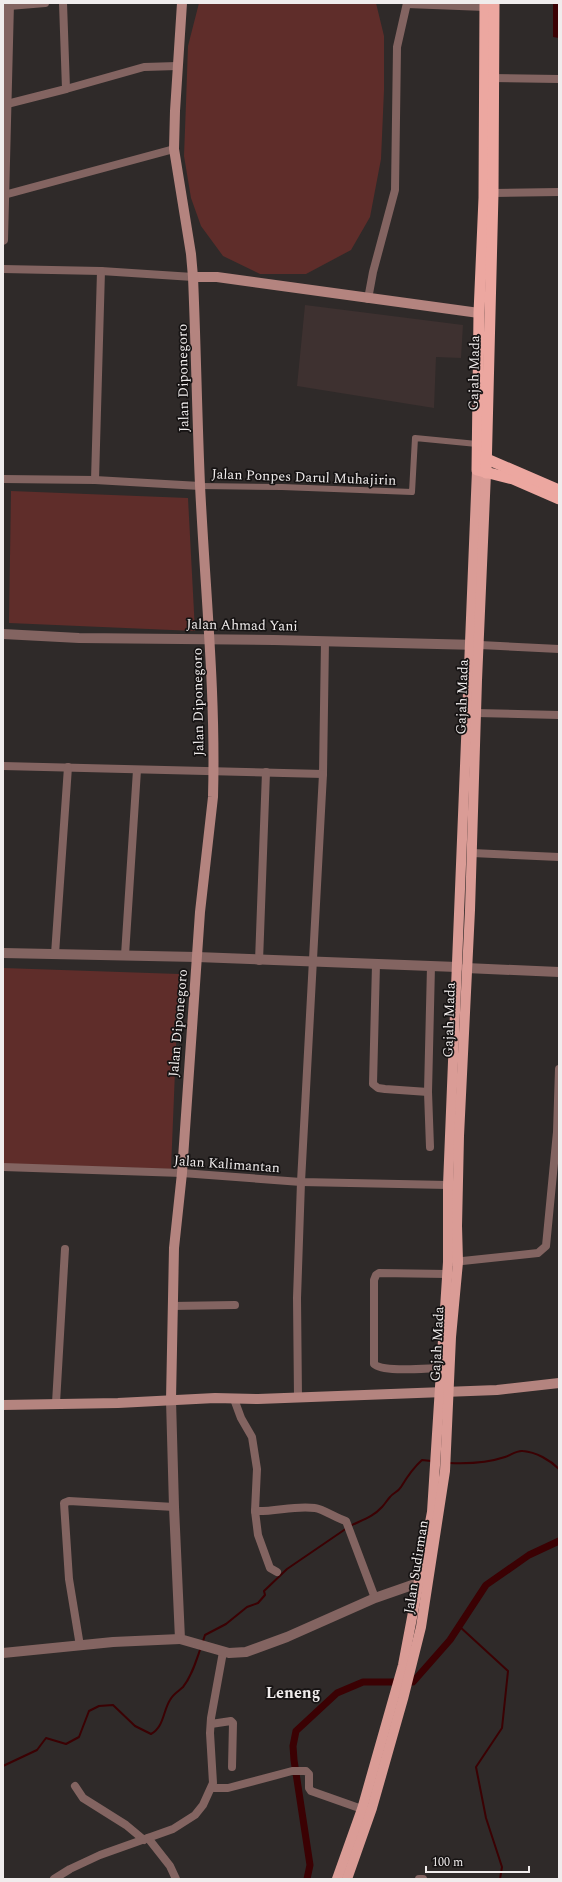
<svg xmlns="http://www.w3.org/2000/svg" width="562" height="1882" font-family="Spectral,serif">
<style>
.built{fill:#3e3130}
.green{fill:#5f2d2a}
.water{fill:#3b0103}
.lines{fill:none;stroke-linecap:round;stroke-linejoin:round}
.stream{stroke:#3b0103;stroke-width:2}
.canal{stroke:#3b0103;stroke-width:7}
.pedestrian{stroke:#836461;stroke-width:6}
.minor{stroke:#836461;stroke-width:8}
.tertiary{stroke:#836461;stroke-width:10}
.secondary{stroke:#b4847f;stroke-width:10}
.primary{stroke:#da9c96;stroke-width:10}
.trunk{stroke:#eca7a0;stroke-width:11}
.labels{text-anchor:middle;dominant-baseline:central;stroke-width:3.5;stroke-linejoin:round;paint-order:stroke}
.street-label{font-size:14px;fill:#f0ecec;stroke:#161313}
.quarter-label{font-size:16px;font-weight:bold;fill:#f0ecec;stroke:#161313}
</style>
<rect width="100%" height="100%" fill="#2f2a29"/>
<polygon class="built" points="305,305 463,325 461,358 436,357 434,408 297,386"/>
<g class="green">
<polygon points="199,3 376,3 384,36 384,90 381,159 370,217 351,250 306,274 260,274 223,256 201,226 191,198 184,156 186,103 188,46"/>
<polygon points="11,491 188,498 195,631 9,623"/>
<polygon points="3,968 179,974 171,1169 3,1164"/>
</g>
<polygon class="water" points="553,3 559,3 559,38 553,37"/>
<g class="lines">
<g class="stream">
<path d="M 449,1463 C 469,1464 487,1463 505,1457 C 511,1455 517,1450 523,1451 C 536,1452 550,1460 559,1469"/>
<path d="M 350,1526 C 362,1520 373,1517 382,1507 C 385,1504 387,1500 390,1497 C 393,1493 398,1492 401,1487 C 407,1477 413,1468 422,1460 L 431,1461"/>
<polyline points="459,1626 508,1671 502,1728 476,1767 486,1818 502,1867 500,1879"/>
<polyline points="203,1641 205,1635 226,1624 247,1607 258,1603 265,1595 264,1591 287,1569 347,1528"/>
<path d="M 3,1766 L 37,1750 L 46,1738 L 66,1744 L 79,1737 L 89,1711 L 99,1706 L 113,1705 L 135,1726 L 151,1734 C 164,1727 163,1711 170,1700 C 173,1694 179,1691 183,1687 C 192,1676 196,1661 201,1647"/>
</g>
<polyline class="canal" points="307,1879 310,1865 294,1760 293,1746 296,1731 337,1693 363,1682 413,1682 450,1640 486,1585 529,1555 559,1541"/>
<polyline class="pedestrian" points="200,486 282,487 412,492 415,438 477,444"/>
<g class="minor">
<polyline points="407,4 485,7"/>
<polyline points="9,6 45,3"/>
<polyline points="490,78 559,79"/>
<polyline points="66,89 144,67 177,66"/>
<polyline points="7,104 66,89 63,3"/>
<polyline points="493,193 559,192"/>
<polyline points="4,195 174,149"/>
<polyline points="3,269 101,271 193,277"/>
<polyline points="368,299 373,272 395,190 397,47 407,3"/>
<polyline points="3,479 95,480 200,486"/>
<polyline points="95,480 101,271"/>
<polyline points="480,645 559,649"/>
<polyline points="476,713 559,715"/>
<polyline points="3,766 323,774 325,641"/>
<polyline points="472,853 559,857"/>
<polyline points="55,954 68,767"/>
<polyline points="125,955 137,770"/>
<polyline points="259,961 266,772"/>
<polyline points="376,964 373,1084 378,1088 385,1089 428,1092"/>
<polyline points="430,1147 428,1092 431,966"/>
<polyline points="3,1167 182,1173 301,1182 448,1185"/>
<polyline points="453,1262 538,1253 546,1246 557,1132 559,1069"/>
<polyline points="172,1306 235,1305"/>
<path d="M 441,1368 C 428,1368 383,1373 374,1364 L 374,1280 L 376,1275 L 379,1273 L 447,1274"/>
<polyline points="298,1398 297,1298 301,1182 323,774"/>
<polyline points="234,1399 241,1418 252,1437 257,1469 255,1511 258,1535 270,1568 277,1572"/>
<polyline points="56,1403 65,1249"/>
<path d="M 255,1511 C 275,1512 295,1505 315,1508 C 323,1509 336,1518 346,1521 L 375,1598"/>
<polyline points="80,1646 69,1579 64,1503 69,1501 174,1507"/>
<polyline points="211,1724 231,1721 233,1723 232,1767"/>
<polyline points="75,1786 83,1798 126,1825 144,1840"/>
<polyline points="212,1788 228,1788 292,1771 306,1771 309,1774 309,1788 311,1791 362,1809"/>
<polyline points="148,1838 170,1866 176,1879"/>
<polyline points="54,1879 70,1869 100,1855 173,1829 195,1815 203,1805 213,1783 210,1733 211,1718 223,1652"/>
<polyline points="419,1879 423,1879"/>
</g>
<g class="tertiary">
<polyline points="3,240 9,3"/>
<polyline points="3,634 79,638 274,640 478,645"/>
<polyline points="3,953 197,957 457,967"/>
<polyline points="466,968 559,972"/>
<polyline points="171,1400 174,1507 180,1639 229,1653 246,1652 287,1637 375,1598 418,1583"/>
<polyline points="3,1653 113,1642 180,1639"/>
</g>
<g class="secondary">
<polyline points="193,277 217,277 479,313"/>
<path d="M 171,1400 L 174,1248 L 182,1173 L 200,912 L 213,797 C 216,693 205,589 200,485 C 197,416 196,346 193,277 L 191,254 L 174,149 L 175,111 L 182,3"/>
<polyline points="3,1405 118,1403 215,1398 258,1399 497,1390 559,1383"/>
</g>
<g class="primary">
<polyline points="337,1879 362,1809 403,1665 432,1512 448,1262 448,1185 477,470"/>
<polyline points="347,1879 372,1808 403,1699 421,1627 445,1471 451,1337 458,1262 457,1226 459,1136 470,910 477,680 486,473"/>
</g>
<g class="trunk">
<polyline points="485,3 484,198 479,313 477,470 513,479 559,499"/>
<polyline points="480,456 559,490"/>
<polyline points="486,473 493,193 494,3"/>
</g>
</g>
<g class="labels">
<g class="street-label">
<text transform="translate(474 373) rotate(-89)">Gajah Mada</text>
<text transform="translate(183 378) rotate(-91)">Jalan Diponegoro</text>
<text transform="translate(304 477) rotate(2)">Jalan Ponpes Darul Muhajirin</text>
<text transform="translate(242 625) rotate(1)">Jalan Ahmad Yani</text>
<text transform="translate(462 697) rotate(-88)">Gajah Mada</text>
<text transform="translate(198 702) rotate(-91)">Jalan Diponegoro</text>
<text transform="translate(449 1020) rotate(-88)">Gajah Mada</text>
<text transform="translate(178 1023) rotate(-85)">Jalan Diponegoro</text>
<text transform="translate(227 1164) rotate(4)">Jalan Kalimantan</text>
<text transform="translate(437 1344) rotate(-87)">Gajah Mada</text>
<text transform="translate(416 1567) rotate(-81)">Jalan Sudirman</text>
</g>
<g class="quarter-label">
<text x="293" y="1693">Leneng</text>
</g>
</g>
<rect width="562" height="1882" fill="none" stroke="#f0ecec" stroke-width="8"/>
<path d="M426 1866v6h103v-6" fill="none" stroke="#f0ecec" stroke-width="2"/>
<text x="432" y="1866" font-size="12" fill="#f0ecec" stroke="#161313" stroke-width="3" paint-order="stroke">100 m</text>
</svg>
